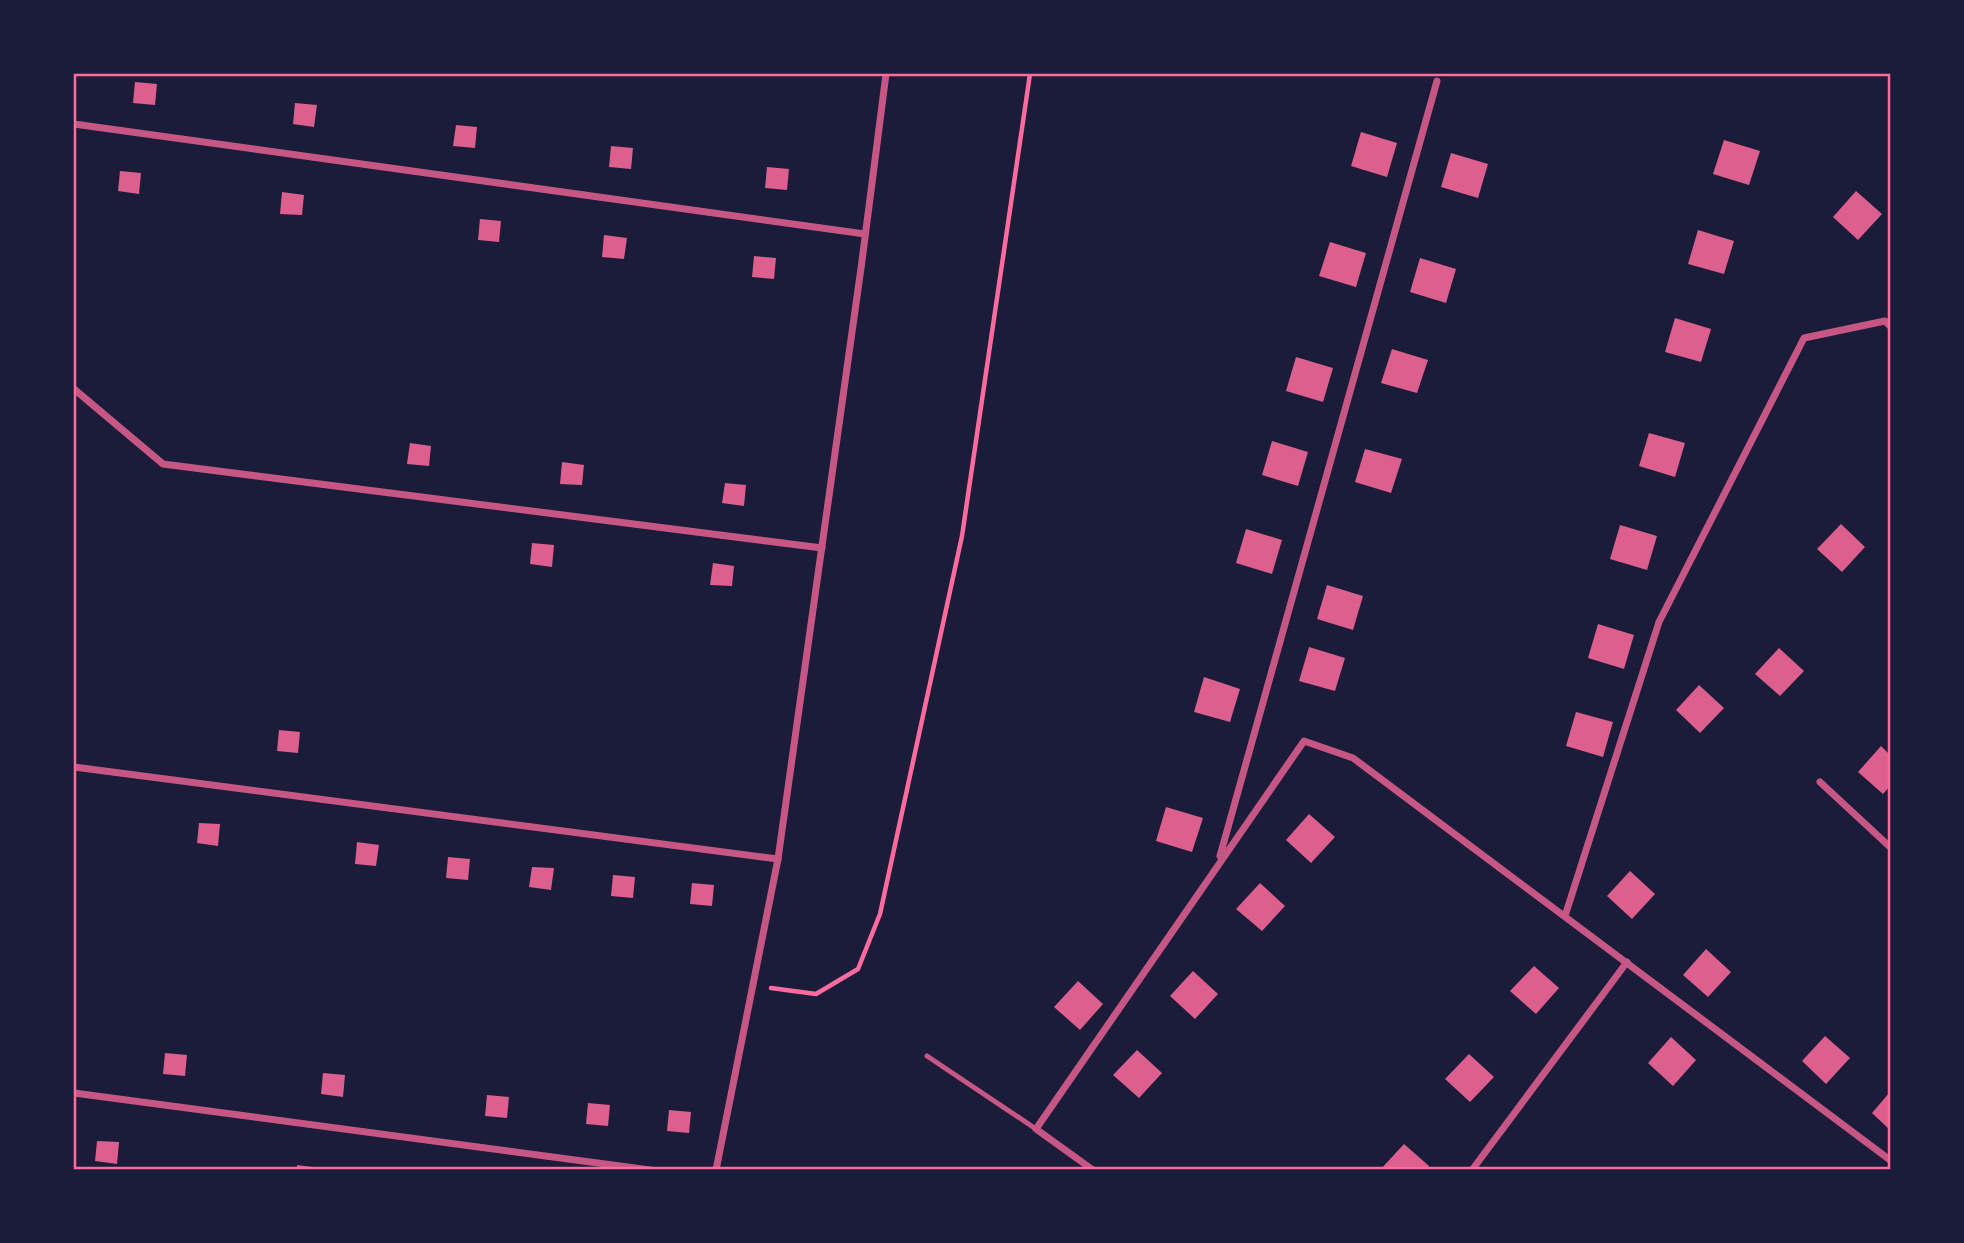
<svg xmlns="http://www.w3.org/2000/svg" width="1964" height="1243" font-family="Signika,sans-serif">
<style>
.building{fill:#dd5f8e}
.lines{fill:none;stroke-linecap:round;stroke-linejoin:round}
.path{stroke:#ff6b9d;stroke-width:4.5}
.service{stroke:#c65784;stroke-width:5}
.minor{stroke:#c65784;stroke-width:7}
.neatline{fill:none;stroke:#ff6b9d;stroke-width:2.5}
</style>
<rect width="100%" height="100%" fill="#1b1b3a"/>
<g class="building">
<polygon points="135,82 157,84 155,105 133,103"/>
<polygon points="295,103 317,105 314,127 293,124"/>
<polygon points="456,125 477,127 475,148 453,146"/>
<polygon points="1361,132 1397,143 1387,177 1351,166"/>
<polygon points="1724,140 1760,151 1749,185 1713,174"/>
<polygon points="611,146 633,148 631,169 609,167"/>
<polygon points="1451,153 1488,164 1478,198 1441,187"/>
<polygon points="767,167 789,169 787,190 765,188"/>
<polygon points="120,171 141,173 139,194 118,191"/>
<polygon points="1856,191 1882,214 1858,240 1833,217"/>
<polygon points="282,192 304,195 302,215 280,214"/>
<polygon points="480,219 501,221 499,242 478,240"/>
<polygon points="1698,230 1734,241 1724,274 1688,264"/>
<polygon points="604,235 627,238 624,259 602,257"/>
<polygon points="1330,242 1366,253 1356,287 1319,276"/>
<polygon points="754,256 776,258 774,279 752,277"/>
<polygon points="1420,258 1456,269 1446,303 1410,292"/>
<polygon points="1675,318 1711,329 1701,362 1665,352"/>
<polygon points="1392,349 1428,360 1417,393 1381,383"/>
<polygon points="1296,357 1333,368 1323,402 1286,391"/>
<polygon points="1649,433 1685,443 1675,477 1639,466"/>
<polygon points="1272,441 1308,452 1298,486 1262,475"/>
<polygon points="410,443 431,446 429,466 407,464"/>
<polygon points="1365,449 1402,459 1391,493 1355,482"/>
<polygon points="562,462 584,465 582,485 560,484"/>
<polygon points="725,483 746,485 744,506 722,503"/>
<polygon points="1841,524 1865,547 1842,572 1817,549"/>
<polygon points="1620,525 1657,536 1647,570 1610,559"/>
<polygon points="1246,529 1282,540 1272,574 1236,563"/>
<polygon points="532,543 554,545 552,567 530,564"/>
<polygon points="713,563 734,566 732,586 710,585"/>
<polygon points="1327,585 1363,596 1353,630 1317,619"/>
<polygon points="1598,624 1634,635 1624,669 1588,658"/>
<polygon points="1309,647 1345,658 1335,691 1299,681"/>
<polygon points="1779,648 1804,671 1780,696 1755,674"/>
<polygon points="1204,677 1240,689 1230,722 1194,712"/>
<polygon points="1699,685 1724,708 1700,733 1676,710"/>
<polygon points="1576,712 1613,722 1603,757 1566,746"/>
<polygon points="279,730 300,732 298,753 277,751"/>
<polygon points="1881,746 1890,755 1890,786 1883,794 1858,772"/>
<polygon points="1166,807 1203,818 1192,852 1156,841"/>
<polygon points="1309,814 1335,837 1311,863 1286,840"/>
<polygon points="199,823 220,824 218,846 197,843"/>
<polygon points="357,842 379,845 376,866 355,864"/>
<polygon points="448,857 470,859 468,880 446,878"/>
<polygon points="532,867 554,868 551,890 529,887"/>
<polygon points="1630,871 1655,894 1632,919 1607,896"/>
<polygon points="613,875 635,877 633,898 611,896"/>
<polygon points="692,883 714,885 712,906 690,904"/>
<polygon points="1260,883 1285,906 1262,931 1236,909"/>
<polygon points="1706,949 1731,972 1708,997 1683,975"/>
<polygon points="1534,966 1559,988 1536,1014 1510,991"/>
<polygon points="1193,971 1218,994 1195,1019 1170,996"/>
<polygon points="1078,981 1103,1004 1080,1030 1054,1007"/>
<polygon points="1825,1036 1850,1058 1826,1084 1802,1061"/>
<polygon points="1671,1037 1696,1060 1673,1086 1648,1063"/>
<polygon points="1137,1050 1162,1073 1139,1098 1113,1075"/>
<polygon points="165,1053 187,1055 185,1076 163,1074"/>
<polygon points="1469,1054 1494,1077 1470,1102 1445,1079"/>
<polygon points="323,1073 345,1075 343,1097 321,1094"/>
<polygon points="1890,1092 1890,1130 1872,1113"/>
<polygon points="487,1095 509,1097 507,1118 485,1116"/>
<polygon points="588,1103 610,1105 608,1126 586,1124"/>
<polygon points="669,1110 691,1112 689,1133 667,1131"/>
<polygon points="97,1141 119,1142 117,1164 95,1161"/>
<polygon points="1404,1144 1429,1166 1426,1170 1380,1170"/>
<polygon points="297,1165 320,1168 320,1170 297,1170"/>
</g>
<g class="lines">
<polyline class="path" points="771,988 816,994 858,969 880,914 962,536 1030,74"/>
<polyline class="service" points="927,1056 1036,1129"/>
<g class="minor">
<polyline points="74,124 865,234"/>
<polyline points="74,389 163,464 822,548"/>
<polyline points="74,767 778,859"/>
<polyline points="1820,782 1890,847"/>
<polyline points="1220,856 1437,81"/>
<polyline points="1565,916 1659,622 1804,338 1885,321 1890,326"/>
<polyline points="74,1093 650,1170"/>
<polyline points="716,1170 778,859 862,261 886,74"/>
<polyline points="1093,1170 1036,1129 1304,741 1353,758 1890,1160"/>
<polyline points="1472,1170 1627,962"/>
</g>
</g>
<rect width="1964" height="1243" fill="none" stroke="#1b1b3a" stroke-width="150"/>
<rect x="75" y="75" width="1814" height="1093" class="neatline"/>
</svg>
